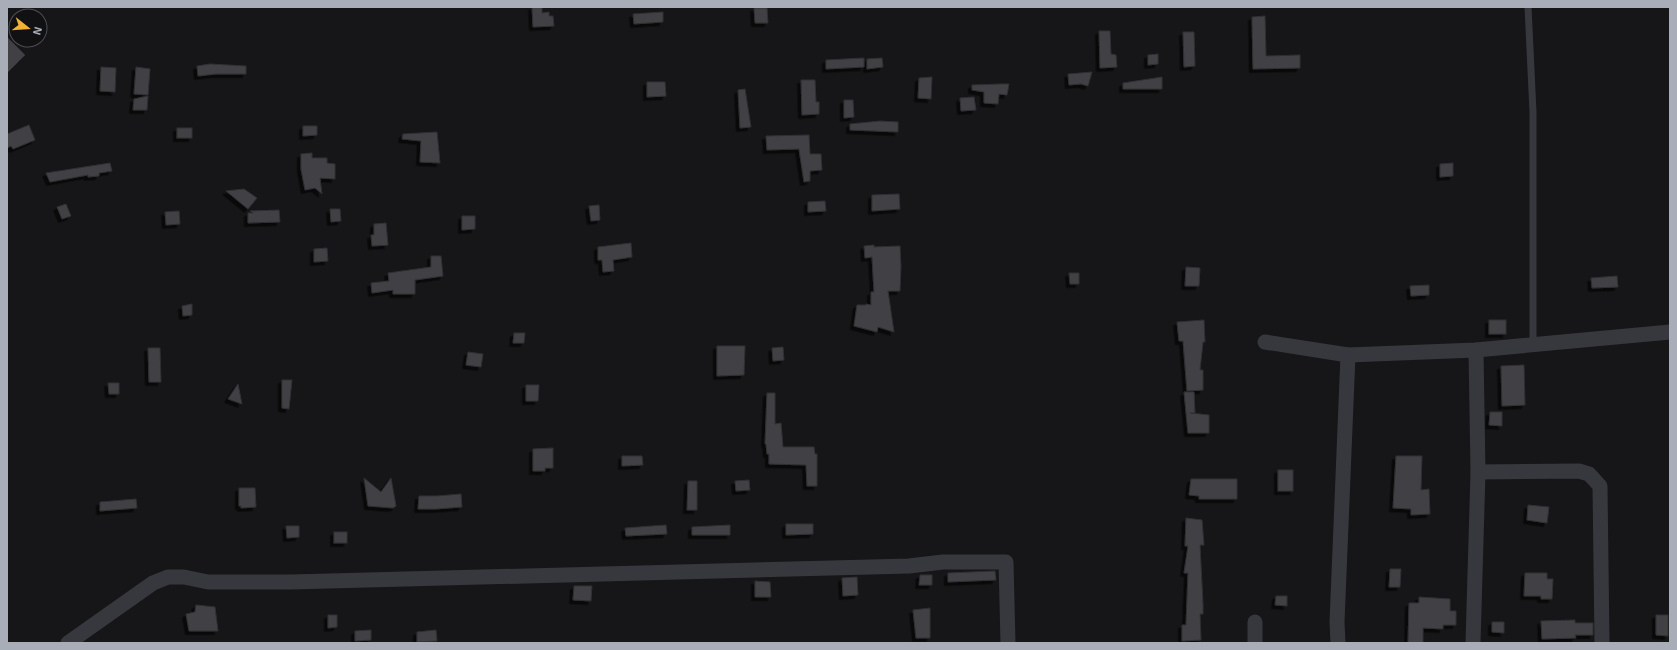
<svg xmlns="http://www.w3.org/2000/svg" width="1677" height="650" font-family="'Exo 2',sans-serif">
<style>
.building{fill:#404145;stroke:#303034;filter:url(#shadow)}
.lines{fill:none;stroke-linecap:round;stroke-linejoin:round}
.lane{stroke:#37383d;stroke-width:7}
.street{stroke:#37383d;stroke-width:15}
</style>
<defs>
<filter id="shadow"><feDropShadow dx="-3.5" dy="3.5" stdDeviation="0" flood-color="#0009"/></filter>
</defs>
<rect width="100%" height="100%" fill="#161618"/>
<g class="building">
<polygon points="532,7 542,7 542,13 549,12 549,16 553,16 554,26 533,27"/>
<polygon points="754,8 767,8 768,23 755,23"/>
<polygon points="663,12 663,22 634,24 633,14"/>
<polygon points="1265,16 1266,56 1300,55 1300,68 1253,69 1252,17"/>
<polygon points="1099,31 1110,31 1111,54 1116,55 1117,67 1100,68"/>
<polygon points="1183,32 1194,32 1195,66 1184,67"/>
<polygon points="7,37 25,55 7,73"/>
<polygon points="1158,54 1158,64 1148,65 1148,55"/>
<polygon points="864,58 864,67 826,69 826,60"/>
<polygon points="882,58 883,67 867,69 867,59"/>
<polygon points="210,64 246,66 246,74 216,74 198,76 197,66"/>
<polygon points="101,67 116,68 115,92 100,91"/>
<polygon points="136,67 150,69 148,95 134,94"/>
<polygon points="1092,72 1088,86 1081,84 1069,85 1068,74"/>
<polygon points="932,77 931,99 918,98 919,78"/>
<polygon points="1162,77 1162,89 1123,89 1123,83"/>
<polygon points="801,80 815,80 816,102 819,102 819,114 802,115"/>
<polygon points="647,82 665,82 666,96 647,97"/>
<polygon points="1000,84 1009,84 1007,95 999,94 998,104 984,103 984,92 972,90 972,85"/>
<polygon points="745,89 751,127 740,128 738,90"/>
<polygon points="148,96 147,110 133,110 134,99"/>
<polygon points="974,97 976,110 961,111 960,98"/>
<polygon points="844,100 853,100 854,117 844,118"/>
<polygon points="880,121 898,122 898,132 850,130 850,124"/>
<polygon points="29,125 35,140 13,149 11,146 7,148 7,134"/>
<polygon points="303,126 317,126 317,135 303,136"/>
<rect x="177" y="128" width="15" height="10"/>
<polygon points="437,132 440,163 420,162 421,141 402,139 403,134"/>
<polygon points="809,135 810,154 821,154 822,170 810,171 810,181 804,182 799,149 767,150 766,136"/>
<polygon points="312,153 312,158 327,158 327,163 335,164 335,179 320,178 322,194 315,188 305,190 301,169 301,154"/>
<polygon points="110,163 112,171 99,173 99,176 88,177 88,175 50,182 46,173"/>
<polygon points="1453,163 1453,176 1440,177 1440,164"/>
<polygon points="244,189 257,198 248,209 226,191"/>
<polygon points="899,194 900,209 872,211 872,195"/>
<polygon points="825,201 826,211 808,212 808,202"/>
<polygon points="66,204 71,216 62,219 57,207"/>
<polygon points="599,205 600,220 591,221 589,206"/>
<polygon points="330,209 340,209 341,221 331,222"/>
<polygon points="279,210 280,222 248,223 248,213 253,213 250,211"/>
<polygon points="179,211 180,224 166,225 165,212"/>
<polygon points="462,216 475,216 475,229 462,230"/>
<polygon points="386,223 388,245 372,246 371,235 374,235 374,224"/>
<polygon points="631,243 632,257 613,260 614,271 603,272 602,260 598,260 598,247"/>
<polygon points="874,245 874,247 900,246 901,266 900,291 888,291 894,332 878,327 877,332 854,326 857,305 866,305 866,304 871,305 871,292 874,292 872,257 865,258 864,246"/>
<polygon points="327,248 328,261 314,262 314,249"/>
<polygon points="431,256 441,256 443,276 415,280 415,294 393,294 393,290 372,293 371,283 389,281 388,273 431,267"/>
<polygon points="1186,267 1200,268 1199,286 1185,286"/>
<polygon points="1069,273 1079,273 1079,284 1070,284"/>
<polygon points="1617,276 1618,287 1592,288 1591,278"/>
<polygon points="1429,285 1429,295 1411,296 1410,286"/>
<polygon points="192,304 192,315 183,316 182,306"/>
<polygon points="1204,320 1205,342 1203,342 1200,370 1203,370 1203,390 1187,391 1183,341 1179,341 1177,322"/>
<rect x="1489" y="320" width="17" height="14"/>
<polygon points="514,333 525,333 524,343 513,343"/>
<polygon points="717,346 745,346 744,375 717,376"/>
<polygon points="783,347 784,360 773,361 772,348"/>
<polygon points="148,348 160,348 161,382 149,382"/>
<polygon points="468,352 483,354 481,367 466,365"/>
<polygon points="1524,365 1525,405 1502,406 1501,366"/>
<polygon points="282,380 292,380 289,409 282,408"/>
<polygon points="108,383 119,383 119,394 109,394"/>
<polygon points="238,384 242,404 228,399"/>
<polygon points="526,385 539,385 538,401 526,401"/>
<polygon points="1184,392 1194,392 1195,413 1190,413 1209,415 1209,433 1188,433"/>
<polygon points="767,393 775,393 775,424 781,423 783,447 814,447 815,454 817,454 817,486 807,486 806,465 769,464 769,454 767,454 766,444 765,444"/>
<polygon points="1490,412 1502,412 1502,426 1489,425"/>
<polygon points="553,448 553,468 545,468 545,471 533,471 533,449"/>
<polygon points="622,456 642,456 643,465 622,466"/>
<polygon points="1396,456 1422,456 1421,490 1429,489 1430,514 1411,515 1411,509 1393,508"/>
<rect x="1278" y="470" width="15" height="21"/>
<polygon points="364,478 381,492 391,478 396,506 393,508 368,506"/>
<polygon points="1191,479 1237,479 1237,499 1199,499 1199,496 1189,495"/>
<polygon points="749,480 750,490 736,491 735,481"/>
<polygon points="688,481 697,481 697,510 687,510"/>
<polygon points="239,488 255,488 256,507 241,508 241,506 239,506"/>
<polygon points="461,494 462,507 436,509 418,509 419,496 437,496"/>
<polygon points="136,499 137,508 100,511 100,502"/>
<polygon points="1528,505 1549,507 1547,523 1527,520"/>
<polygon points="1186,518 1202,520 1204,545 1200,545 1203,604 1203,614 1200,614 1201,640 1182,641 1182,625 1186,625 1188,573 1184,573 1188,546 1185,546"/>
<polygon points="786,524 813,524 813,534 786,535"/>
<polygon points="666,525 667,534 626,536 625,528"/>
<polygon points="730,525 730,535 692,535 692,527"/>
<polygon points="286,526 299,526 299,537 287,538"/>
<rect x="334" y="532" width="13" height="11"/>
<polygon points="1390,569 1401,569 1400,587 1389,587"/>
<polygon points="995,571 996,580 948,582 948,573"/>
<polygon points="1525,573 1547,573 1547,579 1553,579 1552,599 1541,599 1541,596 1524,596"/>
<polygon points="920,575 932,575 932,585 919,585"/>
<polygon points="857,577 858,595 843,596 842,578"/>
<polygon points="755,581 770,582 771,597 755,597"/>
<polygon points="574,586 592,586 591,601 573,600"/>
<polygon points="1276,596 1287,596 1287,606 1275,605"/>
<polygon points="1419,597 1450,599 1450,611 1456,611 1456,625 1443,625 1443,629 1423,628 1423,643 1408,643 1409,603 1419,603"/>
<polygon points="196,605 215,607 218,631 189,631 186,614 195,612"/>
<polygon points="930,608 930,638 916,638 913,610"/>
<polygon points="328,615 337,615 337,627 328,628"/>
<polygon points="1656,615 1668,615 1668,636 1656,635"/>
<polygon points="1575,620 1575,623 1593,623 1593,635 1575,635 1576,638 1542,639 1541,621"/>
<polygon points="1492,622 1504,622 1504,633 1492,632"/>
<polygon points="371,630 371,640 355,641 355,631"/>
<polygon points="436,630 437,641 417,642 417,632"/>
</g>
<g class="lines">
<polyline class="lane" points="1528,7 1533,112 1533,345"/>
<g class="street">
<polyline points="1265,342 1348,355 1337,622 1338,643"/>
<polyline points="1348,355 1476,350 1670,332"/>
<polyline points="1478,472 1579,471 1589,474 1600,486 1602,643"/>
<polyline points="1255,622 1255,643"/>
<polyline points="68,643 153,583 168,577 184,577 208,582 291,582 909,566 943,562 1006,562 1008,643"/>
<polyline points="1473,643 1478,472 1476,350"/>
</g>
</g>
<rect width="1677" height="650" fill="none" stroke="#a8adb8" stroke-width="16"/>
<g transform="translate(28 28) rotate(107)"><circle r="19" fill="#111113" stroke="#4d4f55"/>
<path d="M0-3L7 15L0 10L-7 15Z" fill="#f2b134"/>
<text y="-6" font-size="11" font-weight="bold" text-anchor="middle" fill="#a8adb8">N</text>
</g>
</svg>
